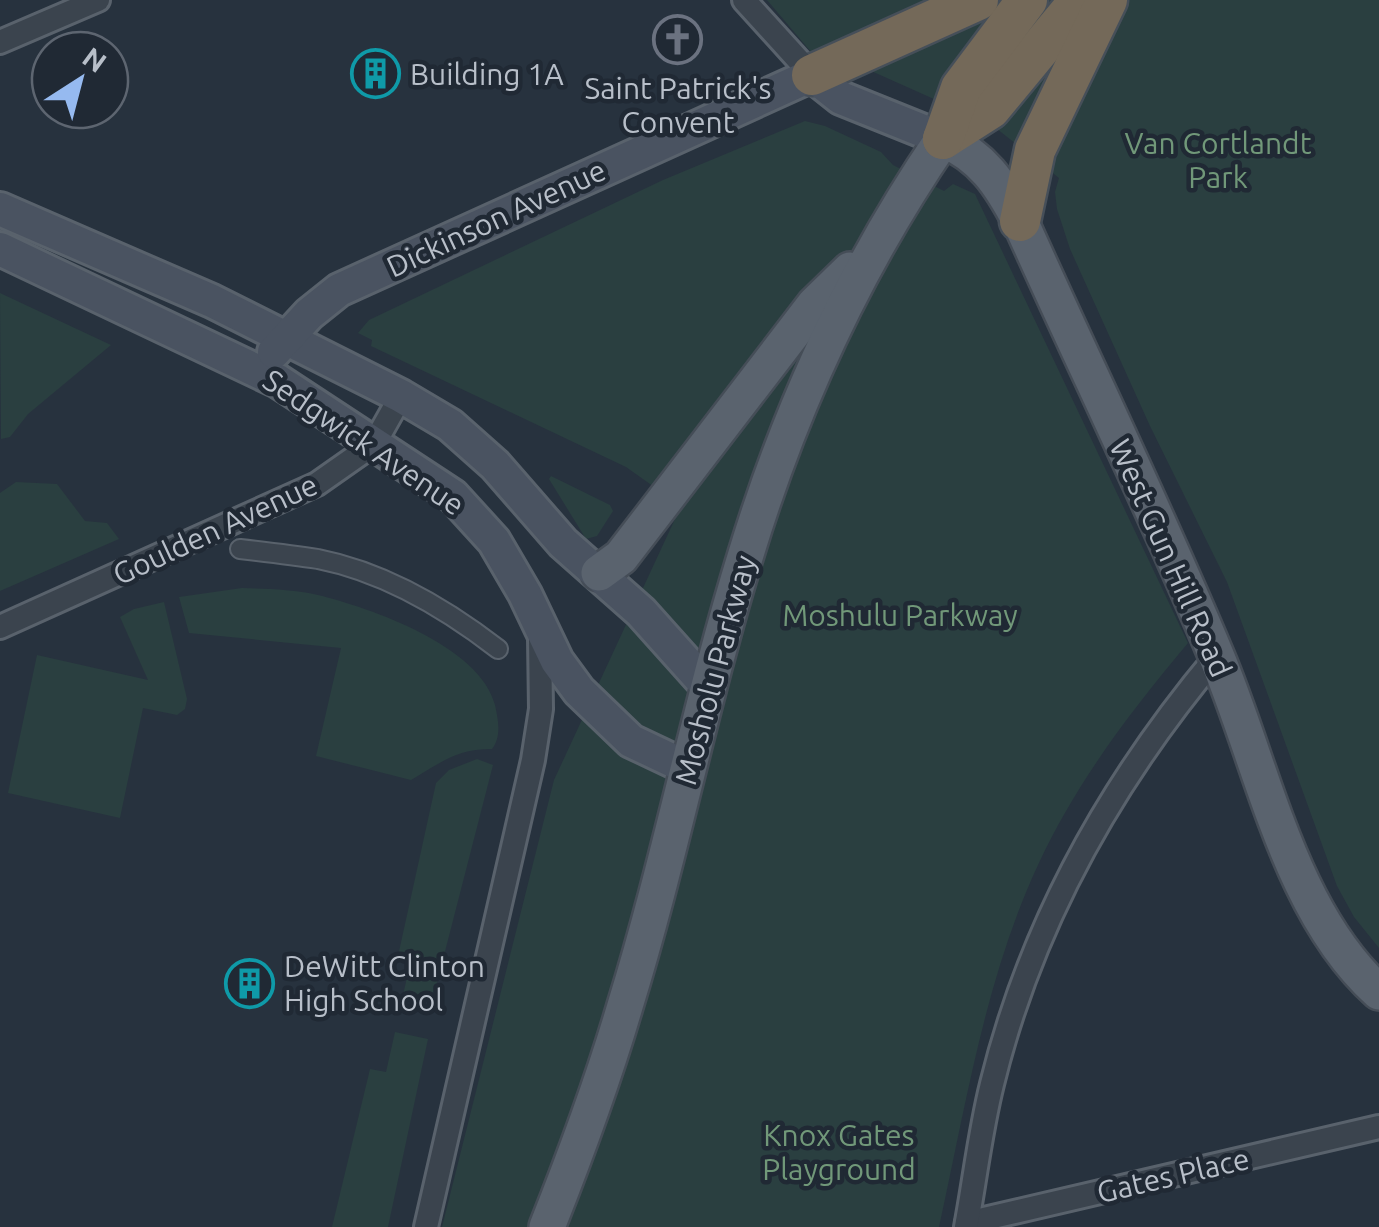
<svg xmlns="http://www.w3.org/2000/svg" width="1379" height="1227" font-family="Ubuntu,sans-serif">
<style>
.green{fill:#2a3f40}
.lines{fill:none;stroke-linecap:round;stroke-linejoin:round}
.pedestrian-casing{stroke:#59626c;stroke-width:22}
.minor-casing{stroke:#59626c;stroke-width:28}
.secondary-casing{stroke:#59626c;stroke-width:38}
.primary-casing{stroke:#454d57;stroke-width:40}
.motorway-casing{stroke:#464f59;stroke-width:45}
.pedestrian{stroke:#3b444e;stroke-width:18}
.minor{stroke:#3b444e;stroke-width:22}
.secondary{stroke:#4a5361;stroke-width:32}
.primary{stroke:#5a636e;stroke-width:35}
.motorway{stroke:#746959;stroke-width:40}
.labels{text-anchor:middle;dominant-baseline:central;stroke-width:9;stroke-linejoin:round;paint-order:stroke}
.poi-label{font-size:30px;fill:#b8bfc9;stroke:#202934;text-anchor:start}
.park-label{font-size:30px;fill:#719879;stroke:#202934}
.street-label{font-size:30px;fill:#b8bfc9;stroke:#202934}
</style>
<rect width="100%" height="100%" fill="#27323e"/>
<g class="green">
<polygon points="767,0 1379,0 1379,948 1354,917 1337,886 1227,582 1150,426 1070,249 1057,209 1055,192 1059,178 992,125 869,70 817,59"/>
<path d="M 805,121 L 825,126 L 881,152 L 893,165 L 944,191 L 953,184 L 975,194 L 1188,643 C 1130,712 1076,783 1038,865 C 985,979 966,1105 939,1227 L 442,1227 L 554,780 L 681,506 L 626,467 L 371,346 L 372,340 L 358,333 L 369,320 L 663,180 Z"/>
<polygon points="0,293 111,345 28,414 10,437 1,439"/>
<polygon points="551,476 610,505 613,511 597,536 586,539 549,479"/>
<polygon points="16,482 57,484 85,521 107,523 119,539 0,591 0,493"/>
<path d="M 242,588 C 268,589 293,589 318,595 C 371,608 480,646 495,705 C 498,719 502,736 492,749 C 456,749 442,762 411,780 L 316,756 L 341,648 L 189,633 L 179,597 Z"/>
<polygon points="164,602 187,699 185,709 177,715 143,708 120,818 8,793 37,655 148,680 120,617 134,609"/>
<polygon points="477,759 493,765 432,1002 403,995 411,960 398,956 436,783 449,770"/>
<polygon points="395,1032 428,1039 388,1227 332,1227 370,1069 386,1072"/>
</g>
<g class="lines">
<defs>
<path id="pedestrian" d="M 240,549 C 266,552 292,555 318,559 C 384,572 445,608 498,649"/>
<g id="minor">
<polyline points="744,0 812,75"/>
<polyline points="0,42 98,0"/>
<polyline points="0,627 317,484 374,444 401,396"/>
<polyline points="967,1223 1379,1127"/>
<polyline points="426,1227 533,760 541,709 540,638"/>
<path d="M 966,1227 C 975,1179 980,1132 992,1084 C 1031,925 1112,781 1217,656"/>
</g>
<g id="secondary">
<polyline points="0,209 212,301 401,396 450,425 495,465 563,543 641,612 709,688"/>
<polyline points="0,249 278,381 453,496 494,541 525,594 557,661 579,691 631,741 688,768"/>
<polyline points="274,352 309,314 339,290 812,75 841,98 943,139"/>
</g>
<g id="primary">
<polyline points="599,573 621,557 815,304 850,270"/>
<path d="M 547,1227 C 576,1154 603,1081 625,1006 C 671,857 700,703 746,554 C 791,406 856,266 943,139 C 983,157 1000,183 1020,221 C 1085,366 1155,509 1216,655 C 1263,766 1289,911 1379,992"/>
</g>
<g id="motorway">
<polyline points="812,75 978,0"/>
<polyline points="943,139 990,109 1080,0"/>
<polyline points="943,139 961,88 1027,0"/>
<polyline points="1020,221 1035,150 1107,0"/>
</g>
</defs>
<use href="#pedestrian" class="pedestrian-casing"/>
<use href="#minor" class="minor-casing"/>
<use href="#secondary" class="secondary-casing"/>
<use href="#primary" class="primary-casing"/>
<use href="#motorway" class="motorway-casing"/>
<use href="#pedestrian" class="pedestrian"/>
<use href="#minor" class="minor"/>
<use href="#secondary" class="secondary"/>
<use href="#primary" class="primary"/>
<use href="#motorway" class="motorway"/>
</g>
<defs>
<symbol id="church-ring" viewBox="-11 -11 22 22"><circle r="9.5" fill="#202934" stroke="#6b7280" stroke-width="1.5"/><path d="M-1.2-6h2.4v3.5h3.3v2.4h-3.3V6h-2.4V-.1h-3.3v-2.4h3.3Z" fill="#6b7280"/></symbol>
<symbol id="building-ring" viewBox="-11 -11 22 22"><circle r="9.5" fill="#202934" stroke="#0f9aa8" stroke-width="1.5"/><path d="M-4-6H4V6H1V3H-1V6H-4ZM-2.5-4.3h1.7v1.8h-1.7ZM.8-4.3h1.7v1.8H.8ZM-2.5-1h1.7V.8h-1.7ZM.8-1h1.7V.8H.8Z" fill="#0f9aa8"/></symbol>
</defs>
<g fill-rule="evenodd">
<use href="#church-ring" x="650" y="12" width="55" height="55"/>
<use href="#building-ring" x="348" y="46" width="55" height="55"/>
<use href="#building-ring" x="222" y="956" width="55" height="55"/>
</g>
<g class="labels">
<g class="poi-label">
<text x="410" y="74">Building 1A</text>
<text x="678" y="88" text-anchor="middle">Saint Patrick's<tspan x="678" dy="34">Convent</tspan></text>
<text x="284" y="966">DeWitt Clinton<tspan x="284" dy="34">High School</tspan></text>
</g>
<g class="park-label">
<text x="1218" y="143">Van Cortlandt<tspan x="1218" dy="34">Park</tspan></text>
<text x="900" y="615">Moshulu Parkway</text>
<text x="839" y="1135">Knox Gates<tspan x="839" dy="34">Playground</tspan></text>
</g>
<g class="street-label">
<text transform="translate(496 218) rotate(-25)">Dickinson Avenue</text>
<text transform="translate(364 442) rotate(34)">Sedgwick Avenue</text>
<text transform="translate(215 529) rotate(-25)">Goulden Avenue</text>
<text transform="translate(1171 558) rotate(66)">West Gun Hill Road</text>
<text transform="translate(715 670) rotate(-75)">Mosholu Parkway</text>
<text transform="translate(1173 1175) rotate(-13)">Gates Place</text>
</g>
</g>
<g transform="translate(80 80) rotate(36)"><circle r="48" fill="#202934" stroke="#5d6570" stroke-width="2.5"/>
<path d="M0-8L18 38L0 25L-18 38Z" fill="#96baf0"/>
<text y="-15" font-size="28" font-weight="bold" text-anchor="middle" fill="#b8bfc9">N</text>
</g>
</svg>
